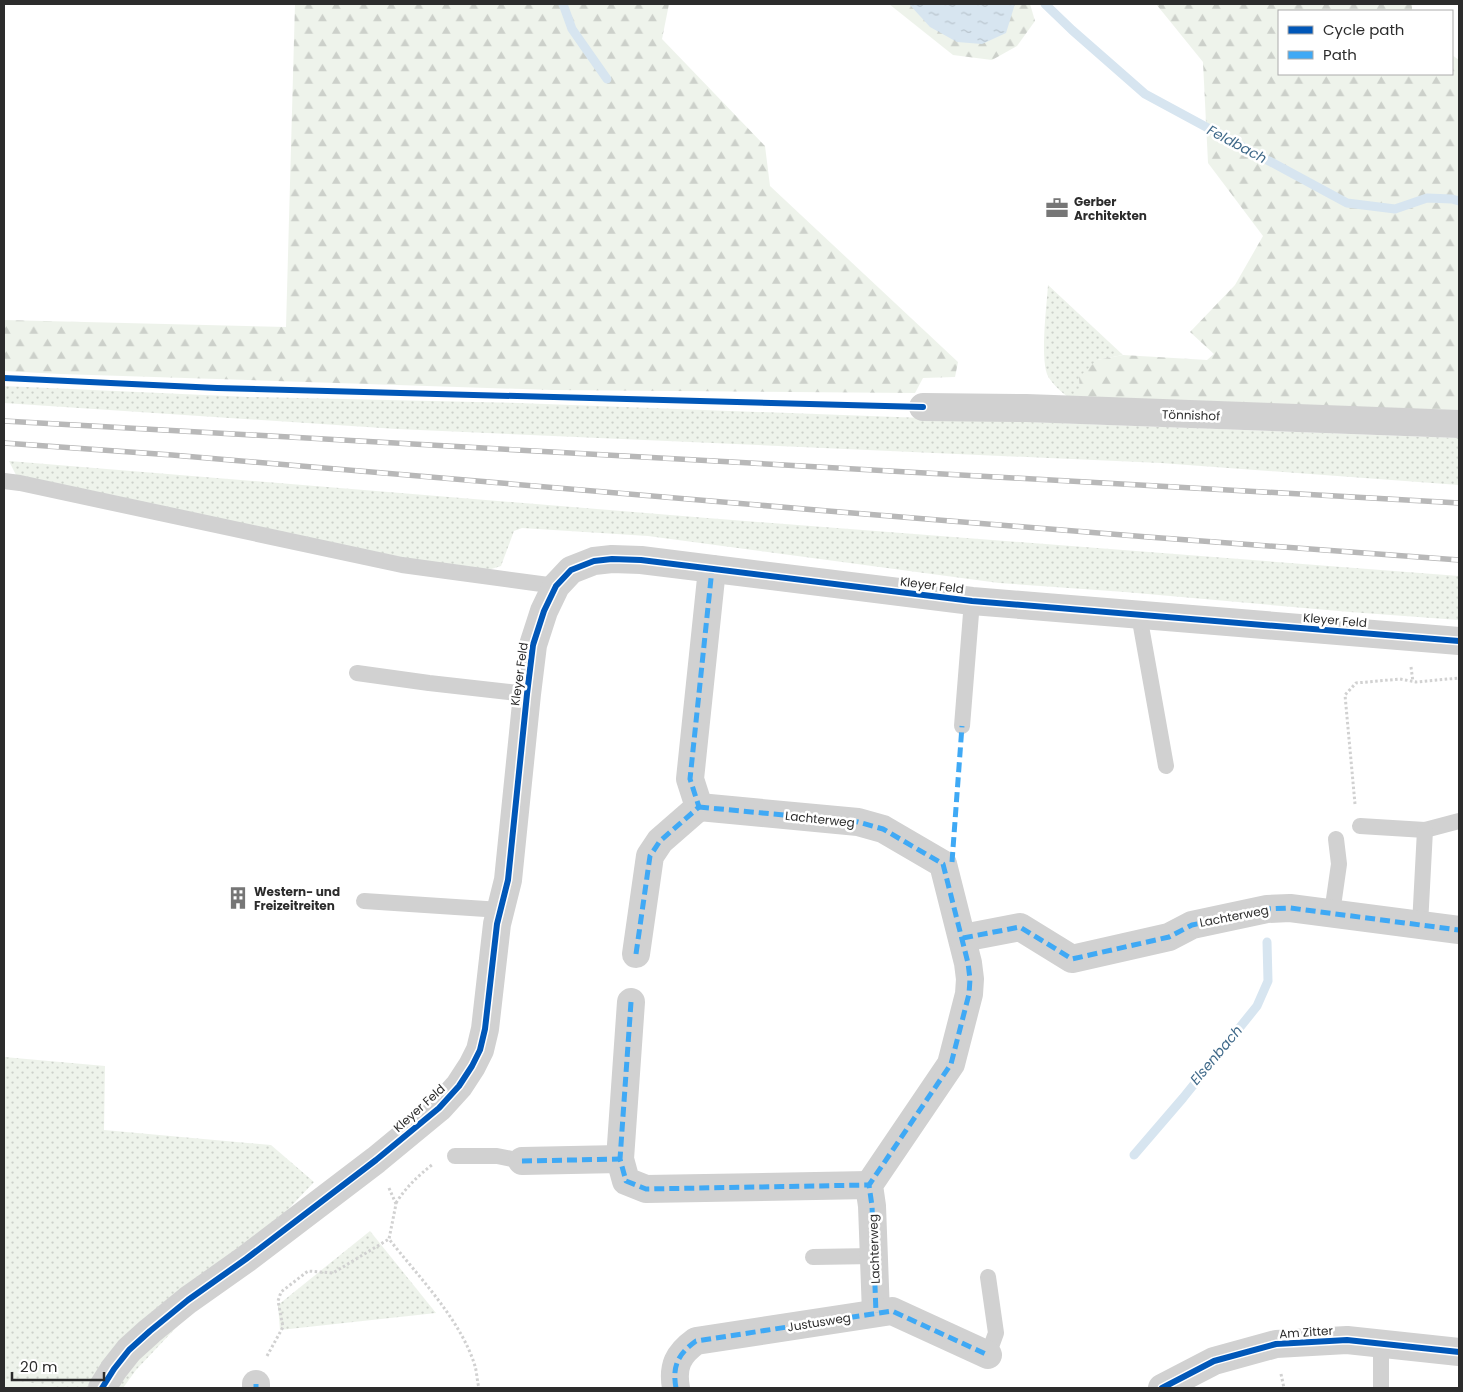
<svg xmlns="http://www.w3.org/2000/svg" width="1463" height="1392" font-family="Poppins,sans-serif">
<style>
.green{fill:url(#green-dots)}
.forest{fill:url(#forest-firs)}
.pitch{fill:#eef3eb}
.water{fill:url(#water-ripples)}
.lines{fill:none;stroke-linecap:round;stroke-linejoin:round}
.stream{stroke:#d7e5f0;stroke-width:9}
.path{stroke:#d1d1d1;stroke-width:3;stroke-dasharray:2.5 2.5;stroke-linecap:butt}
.lane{stroke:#d1d1d1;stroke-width:16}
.street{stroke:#d1d1d1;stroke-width:28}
.rail-casing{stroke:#b8b8b8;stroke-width:5.5}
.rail{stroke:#fff;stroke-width:4;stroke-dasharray:11;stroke-linecap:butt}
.quiet{stroke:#3fa9f5;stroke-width:5;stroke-dasharray:10 5;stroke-linecap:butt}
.cycleway-casing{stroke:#fff;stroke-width:9}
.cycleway{stroke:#0057b8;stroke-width:6}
.labels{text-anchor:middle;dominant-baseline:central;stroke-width:5;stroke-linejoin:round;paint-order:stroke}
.poi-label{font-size:12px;font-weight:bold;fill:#2c2c2c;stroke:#fff;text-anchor:start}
.street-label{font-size:12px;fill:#2c2c2c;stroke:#fff}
.water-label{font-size:14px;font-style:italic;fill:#3f6989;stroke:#fff}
</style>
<defs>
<pattern id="green-dots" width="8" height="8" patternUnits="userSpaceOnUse" patternTransform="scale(1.25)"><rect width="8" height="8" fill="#eef3eb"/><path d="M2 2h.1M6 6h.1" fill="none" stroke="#ccd0ca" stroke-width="1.8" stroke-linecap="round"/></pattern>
<pattern id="forest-firs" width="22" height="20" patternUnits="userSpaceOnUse" patternTransform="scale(1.25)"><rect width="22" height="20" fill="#eef3eb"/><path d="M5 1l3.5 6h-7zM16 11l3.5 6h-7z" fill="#ccd0ca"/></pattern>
<pattern id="water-ripples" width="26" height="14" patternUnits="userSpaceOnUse" patternTransform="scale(1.25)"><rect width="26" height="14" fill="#d7e5f0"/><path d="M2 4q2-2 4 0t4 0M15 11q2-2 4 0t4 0" fill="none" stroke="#b9c5ce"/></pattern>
</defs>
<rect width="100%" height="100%" fill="#fff"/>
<g class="green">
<path d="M 1048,285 L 1123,355 L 1097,360 L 1081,406 C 1069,398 1057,390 1049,378 C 1039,363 1047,304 1048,285 Z"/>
<polygon points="4,386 249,397 518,403 1459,438 1459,485 1161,463 397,429 4,403"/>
<polygon points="9,461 707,518 1459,576 1459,620 1350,612 1125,592 999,583 648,536 522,528 514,531 501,566 488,570 449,567 17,477"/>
<polygon points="4,1057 105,1066 104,1130 271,1145 314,1182 136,1370 123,1388 61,1388 4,1379"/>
<polygon points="370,1231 436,1313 280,1330 278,1305"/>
</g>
<g class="forest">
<polygon points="295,4 669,4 662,39 765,146 770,186 958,362 955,377 923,378 915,393 552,390 60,374 4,371 4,320 286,327"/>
<polygon points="889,4 1030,4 1035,21 1017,46 992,60 953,55"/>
<polygon points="1156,4 1412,4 1412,11 1279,11 1279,74 1452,74 1452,55 1459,60 1459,419 1081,406 1079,377 1097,360 1123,355 1207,360 1214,354 1190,332 1235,285 1263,236 1208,163 1203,62"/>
</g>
<polygon class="pitch" points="4,1379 61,1388 4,1388"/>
<polygon class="water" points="909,4 1015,4 1006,33 982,44 957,42 930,27"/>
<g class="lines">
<g class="stream">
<polyline points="563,4 572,29 607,79"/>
<polyline points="1045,4 1072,30 1145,94 1347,203 1395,209 1427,198 1452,199 1459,201"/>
<polyline points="1134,1155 1183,1098 1257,1006 1268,981 1267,942"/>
</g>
<g class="path">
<polyline points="1411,667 1413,682"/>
<polyline points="1355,804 1345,695 1356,683 1400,679 1416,682 1459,678"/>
<path d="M 389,1188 L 396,1204 L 389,1239 C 418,1276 461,1320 475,1366 C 477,1373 477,1381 479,1388"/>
<path d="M 396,1203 C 406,1187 418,1176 433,1164"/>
<polyline points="267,1356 283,1327 278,1301 281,1292 308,1271 333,1273 389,1239"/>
<polyline points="1281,1374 1284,1388"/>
</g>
<g class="lane">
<polyline points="4,481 20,483 402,565 556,586"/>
<polyline points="1139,615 1166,766"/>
<polyline points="357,673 429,683 527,694"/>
<polyline points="962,726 972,601"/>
<polyline points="1360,826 1425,830 1459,821"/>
<polyline points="364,901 501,910"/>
<polyline points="1332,913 1339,864 1336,839"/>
<polyline points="1420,925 1425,830"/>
<polyline points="455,1156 497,1156 522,1161"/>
<polyline points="813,1257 874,1256"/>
<polyline points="1381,1344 1381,1388"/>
<polyline points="988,1355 996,1333 988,1277"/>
</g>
<g class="street">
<polyline points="923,407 1026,408 1459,424"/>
<polyline points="699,807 858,822 883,829 943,864 968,963 970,979 969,994 951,1064 869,1185 872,1206 876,1313"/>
<polyline points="963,938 1020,927 1072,959 1169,937 1192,925 1267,909 1290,908 1459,930"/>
<polyline points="636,954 650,856 660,841 699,807 690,779 712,569"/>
<polyline points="631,1002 620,1159 626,1181 646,1189 869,1185"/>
<polyline points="522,1161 620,1159"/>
<polyline points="102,1388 114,1369 129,1350 150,1331 188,1300 246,1259 376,1160 439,1108 459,1086 472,1066 480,1050 485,1029 497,924 508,880 527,694 533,645 544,611 556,586 571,570 594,561 612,559 641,560 972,601 1459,641"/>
<polyline points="256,1388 256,1384"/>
<path d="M 676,1388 C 672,1366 678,1354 696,1341 L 892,1311 L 988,1355"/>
<polyline points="1162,1388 1214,1361 1276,1344 1347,1340 1459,1352"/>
</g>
<defs>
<g id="rail">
<polyline points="4,421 1459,503"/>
<polyline points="4,443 172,455 828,511 1148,537 1459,560"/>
</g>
</defs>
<use href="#rail" class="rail-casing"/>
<use href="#rail" class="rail"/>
<g class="quiet">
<polyline points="699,807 858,822 883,829 943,864 968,963 970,979 969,994 951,1064 869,1185 872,1206 876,1313"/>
<polyline points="952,862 962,726"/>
<polyline points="963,938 1020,927 1072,959 1169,937 1192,925 1267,909 1290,908 1459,930"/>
<polyline points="636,954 650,856 660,841 699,807 690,779 712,569"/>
<polyline points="631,1002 620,1159 626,1181 646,1189 869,1185"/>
<polyline points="522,1161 620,1159"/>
<polyline points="256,1388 256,1384"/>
<path d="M 676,1388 C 672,1366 678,1354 696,1341 L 892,1311 L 988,1355"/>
</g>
<defs>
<g id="cycleway">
<polyline points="4,378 217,388 923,407"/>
<polyline points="102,1388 114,1369 129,1350 150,1331 188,1300 246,1259 376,1160 439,1108 459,1086 472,1066 480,1050 485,1029 497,924 508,880 527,694 533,645 544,611 556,586 571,570 594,561 612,559 641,560 972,601 1459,641"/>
<polyline points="1162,1388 1214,1361 1276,1344 1347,1340 1459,1352"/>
</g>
</defs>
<use href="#cycleway" class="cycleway-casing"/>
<use href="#cycleway" class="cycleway"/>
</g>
<defs>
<symbol id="office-bare" viewBox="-9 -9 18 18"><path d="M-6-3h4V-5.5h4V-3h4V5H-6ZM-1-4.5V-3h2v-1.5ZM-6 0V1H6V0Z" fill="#767676" stroke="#fff" stroke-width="2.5" paint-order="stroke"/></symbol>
<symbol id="building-bare" viewBox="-9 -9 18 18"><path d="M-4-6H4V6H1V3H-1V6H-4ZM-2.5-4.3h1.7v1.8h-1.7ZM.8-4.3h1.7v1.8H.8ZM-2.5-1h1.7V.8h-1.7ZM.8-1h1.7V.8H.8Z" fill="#767676" stroke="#fff" stroke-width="2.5" paint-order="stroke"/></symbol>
</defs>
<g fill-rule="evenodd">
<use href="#office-bare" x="1041" y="192" width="32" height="32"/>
<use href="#building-bare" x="222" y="882" width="32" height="32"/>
</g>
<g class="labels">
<g class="poi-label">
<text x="1074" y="201">Gerber<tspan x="1074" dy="14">Architekten</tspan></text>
<text x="254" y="891">Western- und<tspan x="254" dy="14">Freizeitreiten</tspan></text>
</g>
<g class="street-label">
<text transform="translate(1191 415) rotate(2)">Tönnishof</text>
<text transform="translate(932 585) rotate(7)">Kleyer Feld</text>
<text transform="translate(1335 620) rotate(5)">Kleyer Feld</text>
<text transform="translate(519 674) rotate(-82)">Kleyer Feld</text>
<text transform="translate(820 819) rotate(6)">Lachterweg</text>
<text transform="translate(1234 916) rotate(-11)">Lachterweg</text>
<text transform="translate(419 1108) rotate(-42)">Kleyer Feld</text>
<text transform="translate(874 1249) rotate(-92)">Lachterweg</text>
<text transform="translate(819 1322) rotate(-9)">Justusweg</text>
<text transform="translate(1306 1332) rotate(-4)">Am Zitter</text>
</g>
<g class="water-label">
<text transform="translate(1237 144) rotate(28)">Feldbach</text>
<text transform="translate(1216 1055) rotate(-50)">Elsenbach</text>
</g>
</g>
<rect width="1463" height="1392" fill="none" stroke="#2c2c2c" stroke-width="10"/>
<rect x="1278" y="10" width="175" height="65" fill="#ffffff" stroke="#ababab"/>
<rect x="1288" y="26" width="25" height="8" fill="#0057b8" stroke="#ababab"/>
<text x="1323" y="35" font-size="15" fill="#2c2c2c">Cycle path</text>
<rect x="1288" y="51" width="25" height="8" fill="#3fa9f5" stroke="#ababab"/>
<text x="1323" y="60" font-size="15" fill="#2c2c2c">Path</text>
<path d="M12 1372v8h92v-8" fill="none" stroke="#2c2c2c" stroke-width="2.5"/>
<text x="20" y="1372" font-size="15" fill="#2c2c2c" stroke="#ffffff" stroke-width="4" paint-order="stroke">20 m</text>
</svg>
